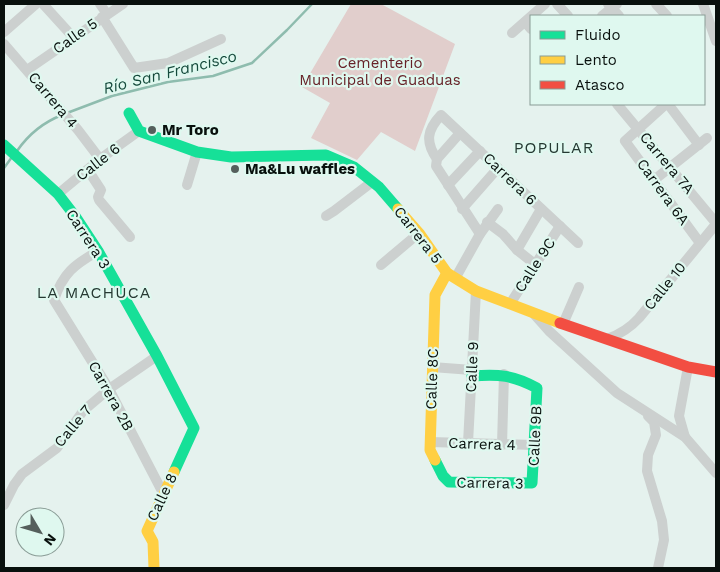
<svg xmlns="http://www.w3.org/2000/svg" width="720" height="572" font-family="'Work Sans',sans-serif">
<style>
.green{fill:#e1cecc}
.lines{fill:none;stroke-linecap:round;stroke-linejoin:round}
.stream{stroke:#8ebcae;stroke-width:2.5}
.street{stroke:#ccd0cf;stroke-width:10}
.fast{stroke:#16e098;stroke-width:11}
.slow{stroke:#ffcf43;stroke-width:11}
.jam{stroke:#f24e42;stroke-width:11}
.poi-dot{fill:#555f5c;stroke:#dff8ef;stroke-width:2}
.labels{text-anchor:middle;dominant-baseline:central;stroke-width:4.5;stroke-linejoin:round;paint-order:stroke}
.street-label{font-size:15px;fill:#08100d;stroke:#dff8ef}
.park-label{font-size:15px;fill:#672228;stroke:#dff8ef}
.poi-label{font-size:15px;font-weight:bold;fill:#08100d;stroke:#dff8ef;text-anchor:start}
.water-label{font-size:16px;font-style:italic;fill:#154a3c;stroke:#dff8ef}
.neighbourhood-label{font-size:16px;letter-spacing:1px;fill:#253932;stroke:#dff8ef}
</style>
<rect width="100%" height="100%" fill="#e5f2ee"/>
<polygon class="green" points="351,4 381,4 455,44 415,151 381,132 357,160 311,138 330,103 302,87"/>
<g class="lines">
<g class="stream">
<polyline points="67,113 112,96 168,82 213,76 252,63 287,30 312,4"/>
<path d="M 17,151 C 28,135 44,122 62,115"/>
<polyline points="4,168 12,157"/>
</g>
<g class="street">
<polyline points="43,4 73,37"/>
<polyline points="100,4 107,14"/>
<polyline points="557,4 568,16"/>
<polyline points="608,4 619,16"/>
<polyline points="656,4 667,16"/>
<polyline points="703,4 716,41"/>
<polyline points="602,16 617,4"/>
<polyline points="102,17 134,68 168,63 221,39"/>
<polyline points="525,22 531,29"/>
<polyline points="4,32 36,4"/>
<polyline points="512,33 545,4"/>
<polyline points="4,44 78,130 100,159"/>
<polyline points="27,70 123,4"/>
<polyline points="617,104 716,223"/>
<polyline points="666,104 625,141 700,243"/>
<polyline points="668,104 699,145"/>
<polyline points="460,133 437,159 436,166 480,234"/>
<path d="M 437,159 C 425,142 427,130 441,115 L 578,243"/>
<polyline points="88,170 101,190 98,197 99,200 130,237"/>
<polyline points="654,180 707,138"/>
<polyline points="187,185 197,152"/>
<polyline points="448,185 480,151"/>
<polyline points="58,194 100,159 139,131"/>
<polyline points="462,209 498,168"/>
<polyline points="326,216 334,211 372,182"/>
<polyline points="487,222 503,234 517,250 536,265"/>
<polyline points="517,250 541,209"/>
<path d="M 98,251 C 74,265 63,273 54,300 L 109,389 L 164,495"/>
<polyline points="381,265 419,233"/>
<polyline points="456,277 480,234 498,209"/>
<polyline points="510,304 560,226"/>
<polyline points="533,313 549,331 617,393 685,437 716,473"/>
<polyline points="563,324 579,287"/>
<path d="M 607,339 C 621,334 630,328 639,318 L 716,224"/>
<polyline points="432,367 472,370"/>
<polyline points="648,416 654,422 656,435 648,455 647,471 662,521 664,540 658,568"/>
<polyline points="685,437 679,416 688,367"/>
<polyline points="430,442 534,445"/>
<polyline points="468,443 476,291"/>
<polyline points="502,445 504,374"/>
<polyline points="4,505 14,485 22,474 57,448 83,411 109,389 157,356"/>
</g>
<g class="fast">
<polyline points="129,113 139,131 197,152 231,157 326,155 354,167 379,187 398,209"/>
<polyline points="4,145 58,194 75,216 98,251 157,356 194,428 174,472"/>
<path d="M 435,460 L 443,476 L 449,482 L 532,483 L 537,388 C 513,375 499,374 472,376"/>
</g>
<g class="slow">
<polyline points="398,209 419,233 447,273 476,291 560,323"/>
<polyline points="435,460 430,450 435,295 447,273"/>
<polyline points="154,568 153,542 147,531 174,472"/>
</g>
<polyline class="jam" points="560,323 688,367 716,372"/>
</g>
<g class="poi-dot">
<circle cx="152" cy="130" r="5"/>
<circle cx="235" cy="169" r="5"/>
</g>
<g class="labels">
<g class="street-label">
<text transform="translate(75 36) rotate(-35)">Calle 5</text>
<text transform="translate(53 100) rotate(50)">Carrera 4</text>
<text transform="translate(98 162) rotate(-38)">Calle 6</text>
<text transform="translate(667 163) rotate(50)">Carrera 7A</text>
<text transform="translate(510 179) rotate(44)">Carrera 6</text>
<text transform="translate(663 192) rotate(54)">Carrera 6A</text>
<text transform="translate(418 235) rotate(52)">Carrera 5</text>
<text transform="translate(88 239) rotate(57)">Carrera 3</text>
<text transform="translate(535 265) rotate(-57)">Calle 9C</text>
<text transform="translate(665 286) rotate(-51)">Calle 10</text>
<text transform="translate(472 367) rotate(-87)">Calle 9</text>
<text transform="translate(432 379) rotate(-88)">Calle 8C</text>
<text transform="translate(111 396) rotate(61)">Carrera 2B</text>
<text transform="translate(73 426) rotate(-50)">Calle 7</text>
<text transform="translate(535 436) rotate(-87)">Calle 9B</text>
<text transform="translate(482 444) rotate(2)">Carrera 4</text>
<text transform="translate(490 483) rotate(1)">Carrera 3</text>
<text transform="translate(162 497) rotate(-65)">Calle 8</text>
</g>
<g class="park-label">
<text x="380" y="63">Cementerio<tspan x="380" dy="17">Municipal de Guaduas</tspan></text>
</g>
<g class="poi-label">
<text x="162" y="130">Mr Toro</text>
<text x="245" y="169">Ma&amp;Lu waffles</text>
</g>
<g class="water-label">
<text transform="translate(170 72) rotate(-14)">Río San Francisco</text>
</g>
<g class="neighbourhood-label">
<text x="554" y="147">POPULAR</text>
<text x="94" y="292">LA MACHUCA</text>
</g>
</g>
<rect width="720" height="572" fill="none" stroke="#08100d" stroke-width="10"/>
<rect x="530" y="15" width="175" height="90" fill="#dff8ef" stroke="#899b95"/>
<rect x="540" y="31" width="25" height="8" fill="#16e098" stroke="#899b95"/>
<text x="575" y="40" font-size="15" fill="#08100d">Fluido</text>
<rect x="540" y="56" width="25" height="8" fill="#ffcf43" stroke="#899b95"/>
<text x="575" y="65" font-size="15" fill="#08100d">Lento</text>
<rect x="540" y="81" width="25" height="8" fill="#f24e42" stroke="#899b95"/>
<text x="575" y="90" font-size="15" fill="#08100d">Atasco</text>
<g transform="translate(40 532) rotate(128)"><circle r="24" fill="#dff8ef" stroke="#899b95"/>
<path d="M0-4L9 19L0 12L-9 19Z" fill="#555f5c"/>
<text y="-8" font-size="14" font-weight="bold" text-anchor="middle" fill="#08100d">N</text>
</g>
</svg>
